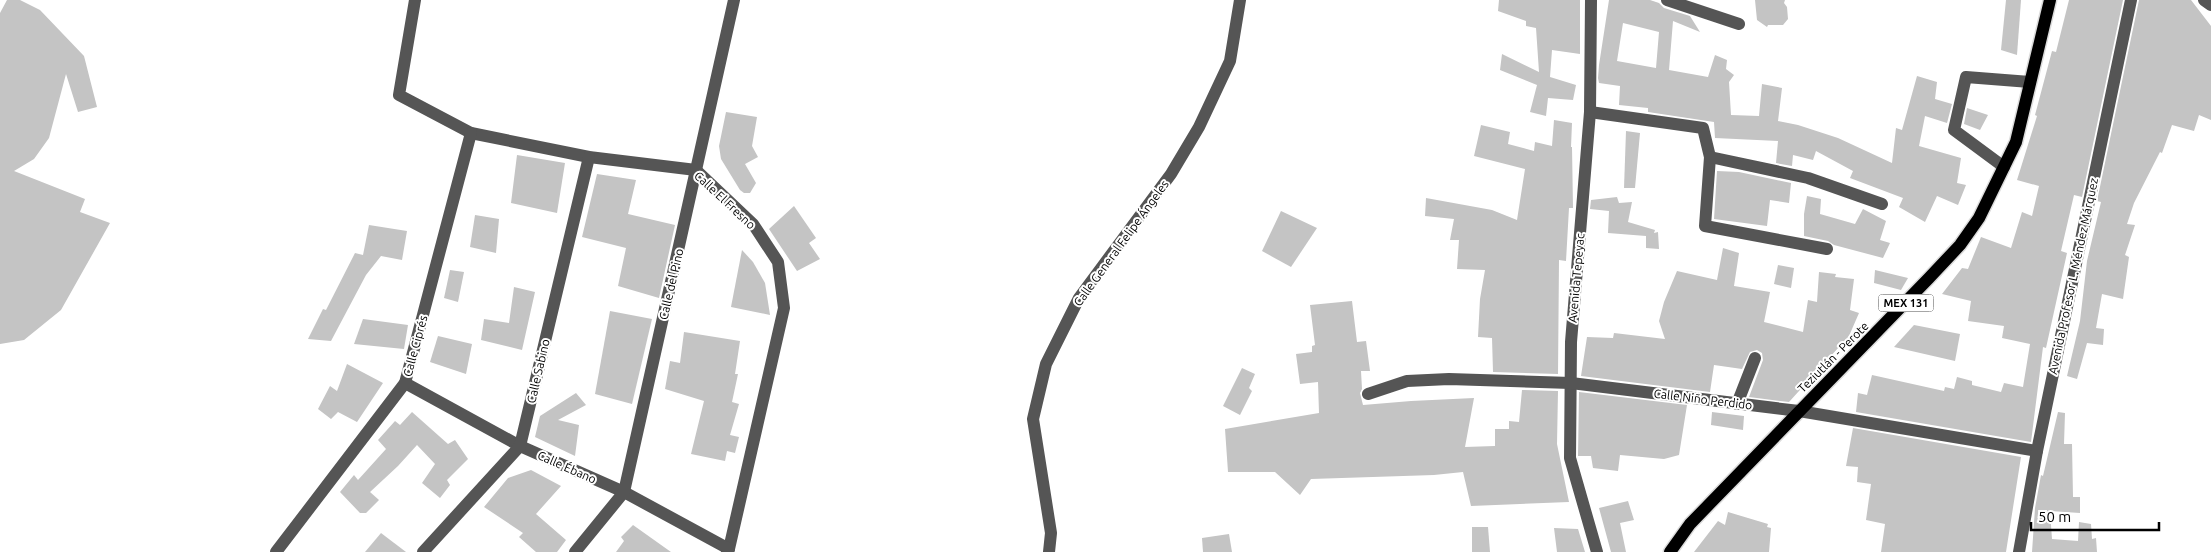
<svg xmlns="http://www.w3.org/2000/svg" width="2211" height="552" font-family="Ubuntu,sans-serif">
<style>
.building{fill:#c4c4c4;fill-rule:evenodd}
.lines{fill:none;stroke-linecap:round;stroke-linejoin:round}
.major-casing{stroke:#dbdbdb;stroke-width:15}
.minor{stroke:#555;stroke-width:12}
.major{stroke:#000;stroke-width:12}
.labels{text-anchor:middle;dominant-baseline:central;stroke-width:4;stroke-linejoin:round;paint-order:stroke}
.shield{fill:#fff;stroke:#4c4c4c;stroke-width:1}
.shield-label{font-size:11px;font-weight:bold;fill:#000}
.street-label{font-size:12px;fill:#000;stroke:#fff}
</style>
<rect width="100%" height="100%" fill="#fff"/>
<g class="building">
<polygon points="7,0 20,0 40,10 84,56 97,107 78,112 66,74 49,138 34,159 14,171 85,199 80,212 110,223 61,310 24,340 0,344 0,13"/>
<polygon points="1499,0 1580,0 1580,54 1552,50 1550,77 1576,85 1573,100 1548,98 1546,116 1530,112 1537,85 1500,70 1502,54 1539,72 1536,28 1526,26 1526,21 1498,11"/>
<path d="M 1609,0 L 1650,0 L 1659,3 L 1664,8 L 1690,16 L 1700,32 L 1673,21 L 1669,70 L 1708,77 L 1715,55 L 1727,60 L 1726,69 L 1734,75 L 1729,82 L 1731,115 L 1759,116 L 1762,84 L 1782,88 L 1778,121 L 1798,125 L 1838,138 L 1892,163 L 1896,128 L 1902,130 L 1917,76 L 1937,82 L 1935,99 L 1952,104 L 1947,123 L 1925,116 L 1919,146 L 1961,158 L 1957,183 L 1966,185 L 1958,205 L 1937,196 L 1925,222 L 1899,207 L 1903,198 L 1850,178 L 1853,171 L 1816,151 L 1813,160 L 1793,155 L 1792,166 L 1776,163 L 1778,141 L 1715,138 L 1714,122 L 1648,112 L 1648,108 L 1619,105 L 1620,86 L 1599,83 L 1598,78 L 1599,65 ZM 1623,23 L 1659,32 L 1656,68 L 1617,61 Z"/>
<polygon points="1755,0 1785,0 1784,3 1787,7 1788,19 1783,25 1768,25 1767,27 1757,20"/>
<polygon points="2006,0 2021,0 2017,55 2001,50"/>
<polygon points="2069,0 2123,0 2082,197 2074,195 2061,251 2067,253 2046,348 2043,347 2031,442 1856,412 1858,393 1867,395 1872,375 1944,391 1945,387 1954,389 1957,377 1972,381 1972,385 2001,392 2004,383 2023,387 2030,344 2002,338 2004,326 1968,321 1971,301 1942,294 1962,268 1968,269 1981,237 2011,248 2022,212 2032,216 2039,186 2017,180 2037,116 2035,115 2052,51 2056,52"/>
<polygon points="2139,0 2191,0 2211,26 2211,120 2199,115 2194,131 2172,125 2162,153 2160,152 2134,203 2127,224 2135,225 2125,255 2129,257 2123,299 2102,294 2096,328 2104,329 2103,345 2087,343 2077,379 2067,376 2080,321 2087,261 2101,202 2097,201"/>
<polygon points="1967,108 1988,115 1980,130 1964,124"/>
<polygon points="726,112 757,117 752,146 758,157 745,164 756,183 750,193 744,193 740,190 721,159 719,146"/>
<polygon points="1554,120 1572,123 1571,147 1572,147 1573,208 1569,208 1566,261 1559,260 1558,374 1493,372 1492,338 1478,337 1480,299 1485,270 1457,269 1459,240 1450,240 1454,219 1425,216 1426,198 1492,210 1517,220 1525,169 1474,156 1481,125 1510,132 1508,144 1534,151 1535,142 1552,146"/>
<polygon points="1626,131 1640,133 1635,188 1624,188"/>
<polygon points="517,155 565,163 557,213 511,203"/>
<polygon points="1717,171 1739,172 1791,183 1789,203 1770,200 1767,226 1714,219"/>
<polygon points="597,174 636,180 628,214 675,225 659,298 618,286 626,248 582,237"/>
<polygon points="1807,196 1821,199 1820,214 1855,224 1863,209 1886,221 1880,240 1890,243 1883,258 1834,245 1828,241 1804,236 1804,214"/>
<polygon points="1617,197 1619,203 1632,202 1628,222 1655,230 1654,233 1658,232 1659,249 1646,248 1646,236 1608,233 1609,211 1590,209 1591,200"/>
<polygon points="794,206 816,238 809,243 820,259 797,271 769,229"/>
<polygon points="1281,211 1317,228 1291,267 1262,251"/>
<polygon points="475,215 499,219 496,253 470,247"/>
<polygon points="369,225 407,231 402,260 381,256 366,275 331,341 308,339 323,309 326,310 355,253 363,255"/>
<polygon points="1723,248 1739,253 1734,286 1770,292 1764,322 1803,332 1808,300 1817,302 1819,272 1836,274 1835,277 1854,279 1850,310 1859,313 1849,336 1789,402 1749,397 1763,360 1762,353 1757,350 1750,352 1742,369 1714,365 1710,392 1581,376 1587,337 1613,338 1614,333 1665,339 1659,321 1664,302 1677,271 1717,280"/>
<polygon points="742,250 753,262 765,283 770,315 731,307"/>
<polygon points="1778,265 1794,268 1791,288 1774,284"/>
<polygon points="450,270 464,272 458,302 444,298"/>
<polygon points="1875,270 1908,278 1901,290 1874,283"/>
<polygon points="514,287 535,292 522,350 481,340 484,319 509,323"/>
<polygon points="1352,301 1357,342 1366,341 1370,371 1361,371 1362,389 1360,393 1363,405 1411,401 1474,398 1465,447 1495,446 1495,429 1509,429 1509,421 1519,422 1522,390 1558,391 1557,444 1569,502 1471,506 1463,472 1434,475 1311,479 1300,495 1275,472 1228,472 1225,429 1319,413 1318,382 1300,384 1296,354 1312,352 1312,346 1315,345 1310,305"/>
<polygon points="610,311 652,319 632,404 595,394"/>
<polygon points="363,319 408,325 404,349 354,344"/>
<polygon points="1914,325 1960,334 1955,361 1894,347"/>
<polygon points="684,332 740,341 735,374 738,374 732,402 739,404 730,435 739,437 735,453 727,451 725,461 691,454 704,401 665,389 670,361 680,363"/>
<polygon points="438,336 472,344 466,374 430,362"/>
<polygon points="347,364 383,383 357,422 338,412 331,419 318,409 330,386 337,391"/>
<polygon points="1242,368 1255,374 1249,388 1252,391 1240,415 1223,406"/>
<polygon points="1579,392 1687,405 1679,455 1664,459 1620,455 1618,471 1593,468 1591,456 1578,456"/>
<polygon points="576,393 586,405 558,420 579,425 575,456 535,437 540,416"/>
<polygon points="412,412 448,444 455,440 468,459 447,480 450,485 440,498 422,483 435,464 417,445 398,466 370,492 379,500 366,513 360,513 340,492 354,475 358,480 386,449 378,440 395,421 400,425"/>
<polygon points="1712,412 1744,416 1743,430 1711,425"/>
<polygon points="2058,412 2065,413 2064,444 2072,444 2073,497 2080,497 2080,513 2050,511 2052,539 2078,541 2079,522 2091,524 2092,539 2096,538 2097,552 2032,552 2035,508 2041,475 2043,476"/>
<polygon points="1853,428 2027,458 2021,457 2006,552 1881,552 1885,524 1866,520 1871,484 1857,482 1858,467 1846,466"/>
<polygon points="531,470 561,486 536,514 566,540 557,552 536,552 519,537 523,533 484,507 508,478"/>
<polygon points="1628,501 1634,520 1620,523 1626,552 1611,552 1599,508"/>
<polygon points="1728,512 1768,524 1767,527 1771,528 1769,552 1694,552 1718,521 1725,525"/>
<polygon points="633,525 671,552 616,552 624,541 621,537"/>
<polygon points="1472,527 1488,527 1490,552 1472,552"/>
<polygon points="1554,528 1578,529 1585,552 1557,552"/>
<polygon points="381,533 406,552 365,552"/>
<polygon points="1229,534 1232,552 1203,552 1202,538"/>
</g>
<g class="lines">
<defs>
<polyline id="major" points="1670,552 1690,524 1929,278 1960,245 1979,218 2016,142 2050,0"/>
</defs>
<use href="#major" class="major-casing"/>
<g class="minor">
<polyline points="415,0 399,95 471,133 589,157 696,170 753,224 778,262 784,308 729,549 727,552"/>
<polyline points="1591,0 1590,112 1571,342 1570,458 1597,552"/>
<polyline points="1667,0 1739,24"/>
<polyline points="2204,0 2211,5"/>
<polyline points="1590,112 1703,128 1710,157 1705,226 1827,249"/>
<polyline points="1710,157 1808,178 1882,204"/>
<polyline points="2004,167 1954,130 1966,77 2030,82"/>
<polyline points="405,383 520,446 624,492 729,549"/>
<polyline points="1368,394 1407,381 1449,379 1571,383 1799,411 2037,451"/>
<polyline points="1737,404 1755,358"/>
<polyline points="276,552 405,383 471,133"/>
<polyline points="423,552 520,446 589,157"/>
<polyline points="575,552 624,492 734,0"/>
<polyline points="1049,552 1051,533 1033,419 1046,364 1079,298 1171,174 1199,127 1230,61 1240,0"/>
<polyline points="2019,552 2037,451 2131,0"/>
</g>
<use href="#major" class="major"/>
</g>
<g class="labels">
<rect class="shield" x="1878.5" y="294.5" width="55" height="17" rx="4"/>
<g class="shield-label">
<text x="1906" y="303">MEX 131</text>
</g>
<g class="street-label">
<text transform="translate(725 200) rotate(43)">Calle El Fresno</text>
<text transform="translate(1121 243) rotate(-54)">Calle General Felipe Ángeles</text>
<text transform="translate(2073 276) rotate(-78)">Avenida Profesor L. Méndez Márquez</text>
<text transform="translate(1576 278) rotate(-85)">Avenida Tepeyac</text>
<text transform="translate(671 284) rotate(-77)">Calle del Pino</text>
<text transform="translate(415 346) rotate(-75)">Calle Ciprés</text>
<text transform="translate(1833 357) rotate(-45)">Teziutlán - Perote</text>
<text transform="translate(538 371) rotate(-77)">Calle Sabino</text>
<text transform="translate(1703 399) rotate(7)">Calle Niño Perdido</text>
<text transform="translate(567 467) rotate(24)">Calle Ébano</text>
</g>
</g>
<path d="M2031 522v8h128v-8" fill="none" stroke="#000000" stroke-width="2.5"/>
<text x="2038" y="522" font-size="15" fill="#000000" stroke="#ffffff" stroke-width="4" paint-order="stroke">50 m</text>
</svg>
